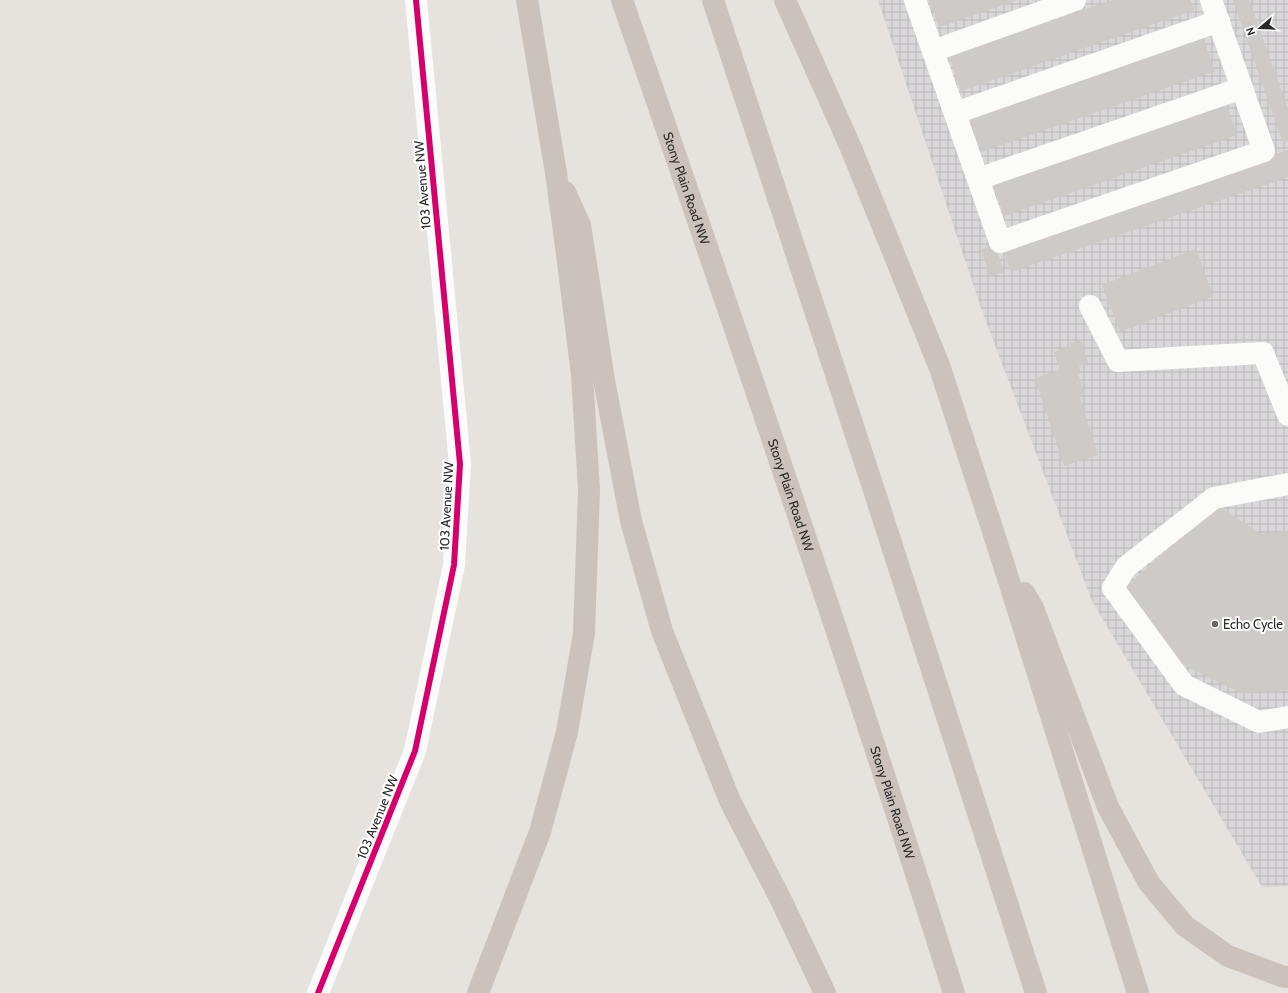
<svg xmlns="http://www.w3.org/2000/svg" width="1288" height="993" font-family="Cabin,sans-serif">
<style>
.industrial{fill:url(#industrial-grid)}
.building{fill:#cdcac7}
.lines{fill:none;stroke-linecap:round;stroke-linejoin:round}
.minor{stroke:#fbfbfa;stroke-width:22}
.highway{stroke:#ccc2bc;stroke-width:22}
.cycleway-casing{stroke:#fff;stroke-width:8}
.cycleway{stroke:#d6006c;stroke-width:6}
.poi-dot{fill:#6a6968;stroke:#fff;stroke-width:1.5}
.labels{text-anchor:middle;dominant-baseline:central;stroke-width:4;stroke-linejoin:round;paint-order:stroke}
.street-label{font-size:13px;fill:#282828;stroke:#fff}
.poi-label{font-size:13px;fill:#282828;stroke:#fff;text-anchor:start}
</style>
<defs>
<pattern id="industrial-grid" width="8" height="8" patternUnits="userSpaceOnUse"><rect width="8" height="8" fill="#d9d7d9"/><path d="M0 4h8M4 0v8" fill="none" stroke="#bab9ba"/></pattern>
</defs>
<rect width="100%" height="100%" fill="#e6e2de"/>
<polygon class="industrial" points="878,0 1288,0 1288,886 1262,887 1092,601 981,308"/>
<g class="building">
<polygon points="929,0 1017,0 939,27"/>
<polygon points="1113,0 1190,0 1194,10 961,91 949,56"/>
<polygon points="1233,0 1249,0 1288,109 1288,141 1283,143"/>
<polygon points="1202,36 1215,71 981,152 969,117"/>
<polygon points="1225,100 1237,135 1004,216 992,181"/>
<polygon points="1288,150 1288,177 1011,272 1003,249"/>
<polygon points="995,245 1004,272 990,276 981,250"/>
<polygon points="1196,249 1213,296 1120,332 1102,285"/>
<polygon points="1081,340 1088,363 1079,366 1081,373 1078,374 1084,394 1079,395 1098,455 1064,466 1035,378 1060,370 1054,352 1071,346 1070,343"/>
<polygon points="1218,506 1261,534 1288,531 1288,690 1241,693 1166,656 1119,592"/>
</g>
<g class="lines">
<g class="minor">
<polyline points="915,0 1000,242 1264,151 1211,0"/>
<polyline points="933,51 1075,0"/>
<polyline points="955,113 1219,21"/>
<polyline points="978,179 1242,88"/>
<polyline points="1090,306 1118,361 1263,353 1288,415"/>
<polyline points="1288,484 1214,498 1126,567 1113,588 1184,685 1259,722 1288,717"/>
<polyline points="318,993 415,751 454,565 460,464 416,0"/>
</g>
<g class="highway">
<path id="s1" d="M 622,0 C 736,330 849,660 954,993"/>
<polyline points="713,0 873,487 1036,993"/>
<polyline points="785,0 851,148 940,368 1002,559 1138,993"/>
<polyline points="565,192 580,225 604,380 631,521 662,631 730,801 780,898 825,993"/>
<polyline points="1024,593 1033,608 1108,807 1149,883 1185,926 1228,956 1284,977 1288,977"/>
<polyline points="478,993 540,832 567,732 584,633 589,490 582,375 567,254 556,173 527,0"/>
</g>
<defs>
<polyline id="cycleway" points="318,993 415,751 454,565 460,464 416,0"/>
</defs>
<use href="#cycleway" class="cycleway-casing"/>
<use href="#cycleway" class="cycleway"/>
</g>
<circle class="poi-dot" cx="1215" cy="624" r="4"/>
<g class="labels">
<g class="street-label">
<text transform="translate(422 185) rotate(-95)">103 Avenue NW</text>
<text stroke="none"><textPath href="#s1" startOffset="199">Stony Plain Road NW</textPath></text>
<text stroke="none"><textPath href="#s1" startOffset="523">Stony Plain Road NW</textPath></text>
<text transform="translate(446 506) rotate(-87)">103 Avenue NW</text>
<text stroke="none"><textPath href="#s1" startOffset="847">Stony Plain Road NW</textPath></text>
<text transform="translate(377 817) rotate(-68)">103 Avenue NW</text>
</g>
<g class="poi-label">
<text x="1223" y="624">Echo Cycle</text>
</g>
</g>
<g transform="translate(1260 28) rotate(251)" stroke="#ffffff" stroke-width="3" paint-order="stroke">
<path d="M0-3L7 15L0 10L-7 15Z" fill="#282828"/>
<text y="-6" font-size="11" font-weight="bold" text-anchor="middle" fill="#282828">N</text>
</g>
</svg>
